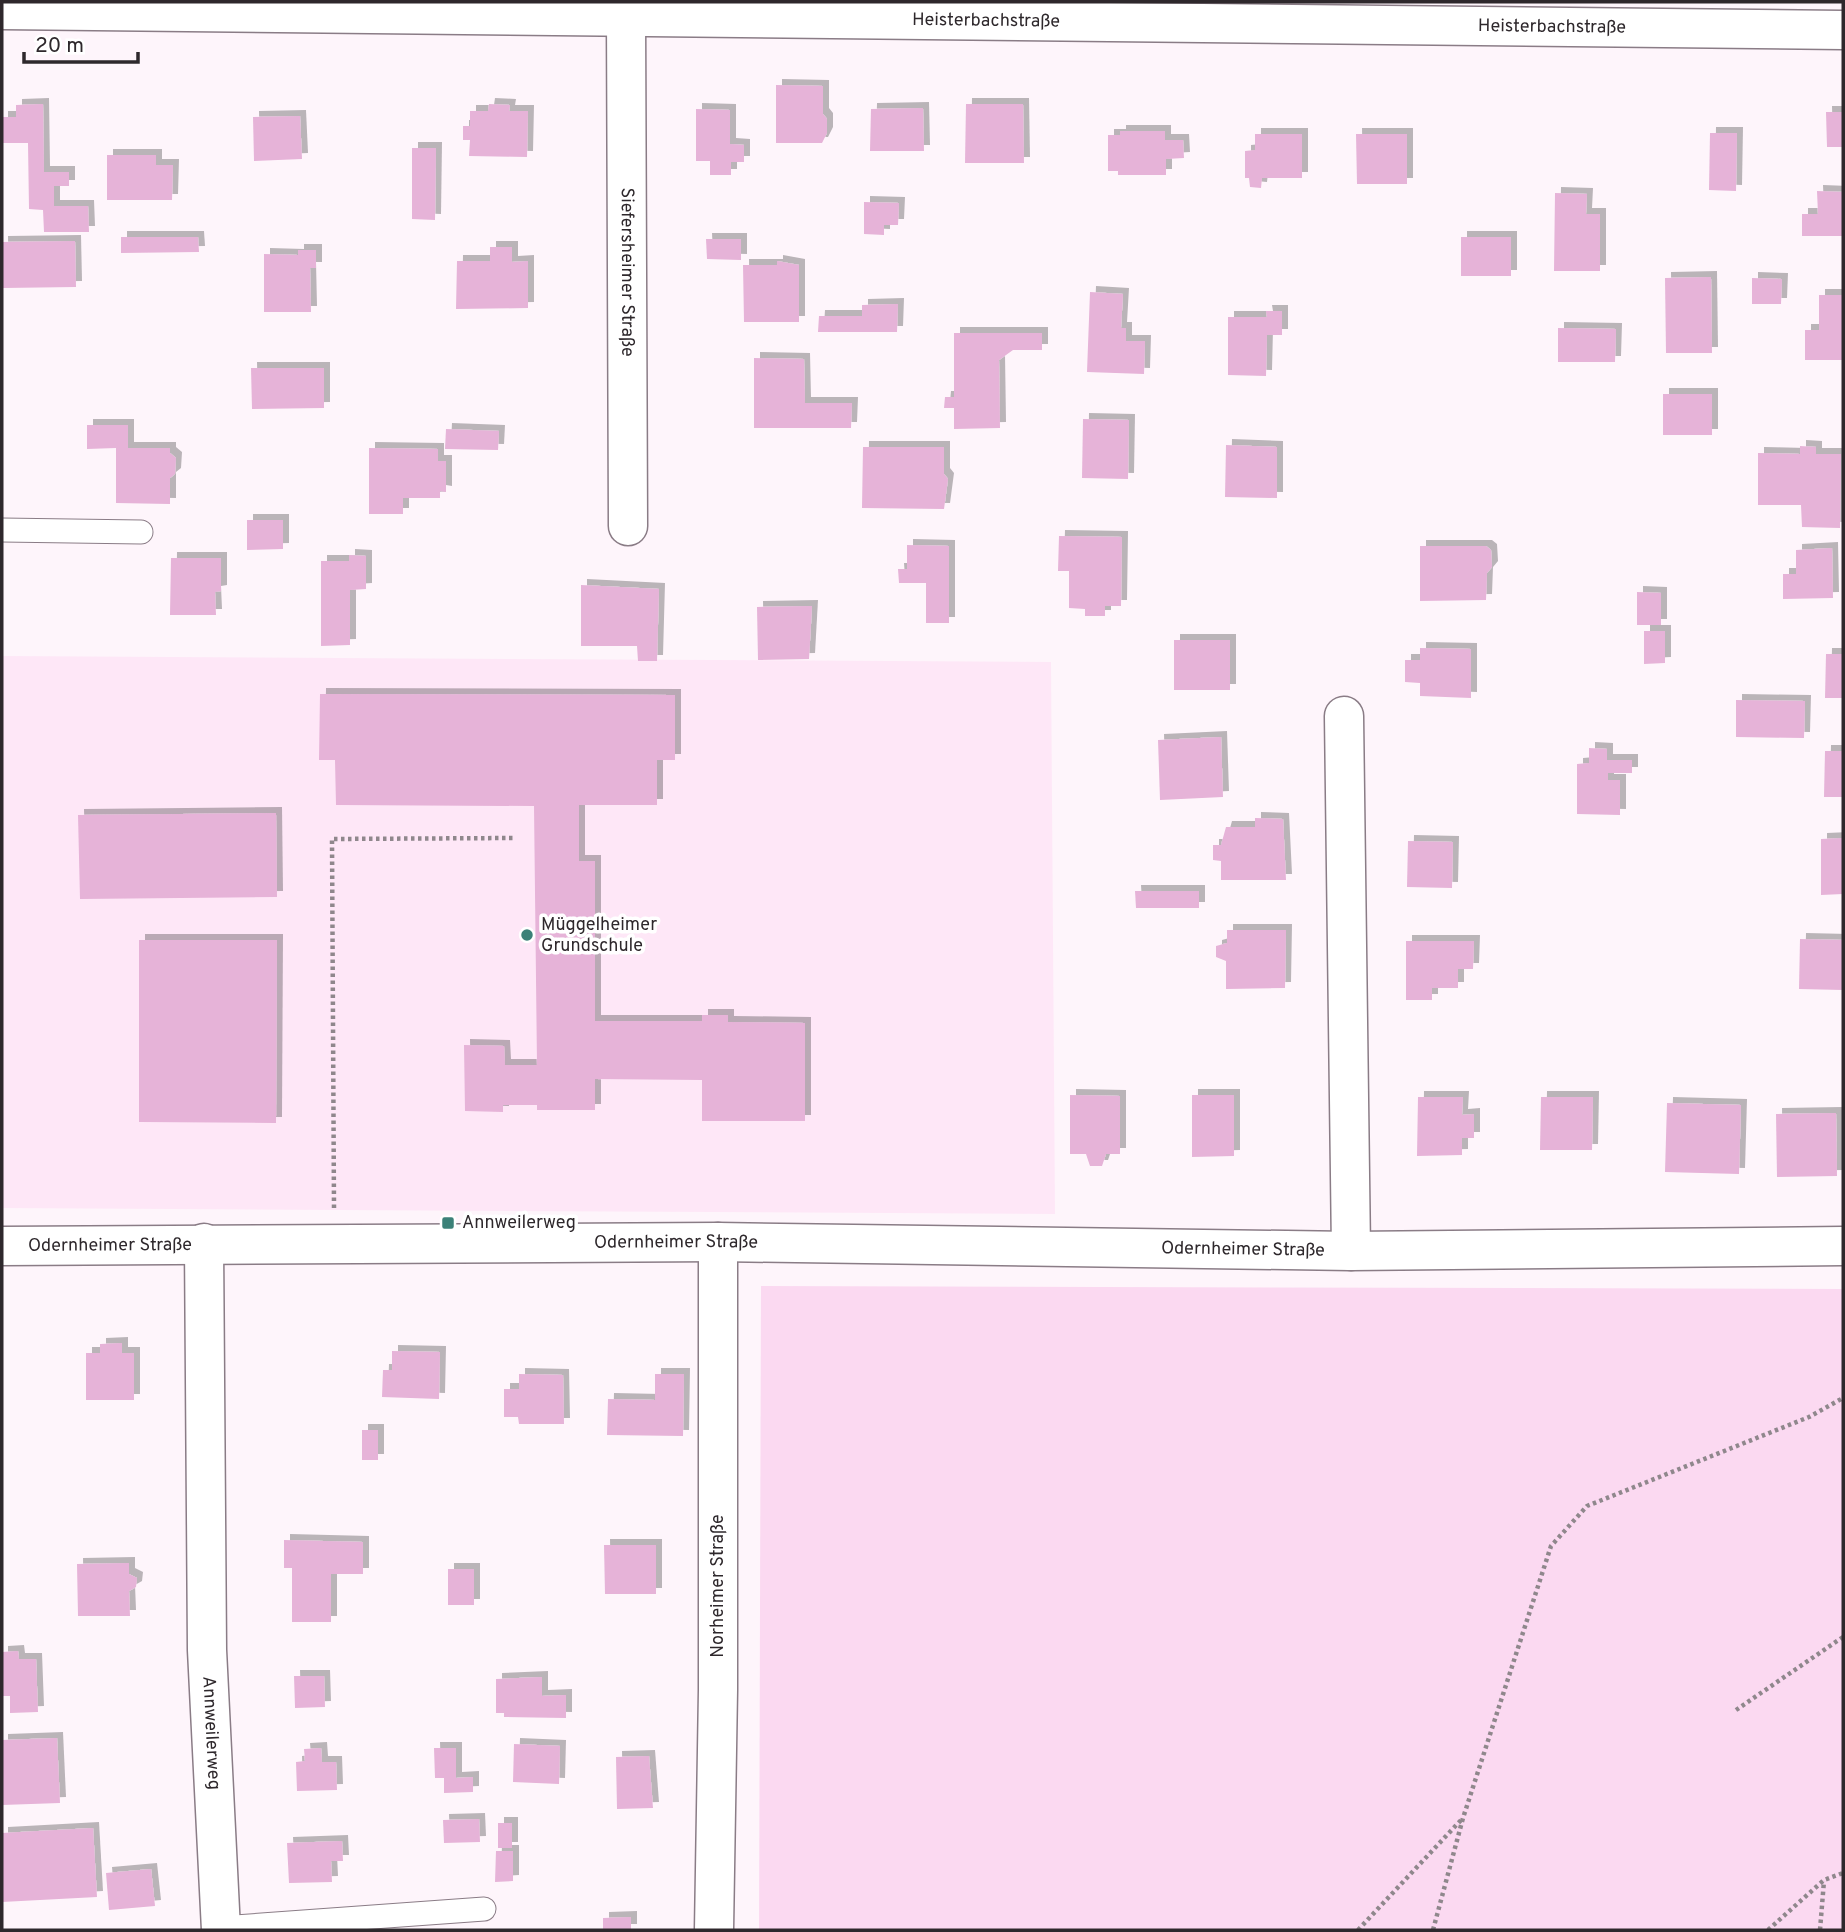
<svg xmlns="http://www.w3.org/2000/svg" width="1845" height="1932" font-family="Overpass,sans-serif">
<style>
.built{fill:#fee7f7}
.green{fill:#fbd9f1}
.building{fill:#e6b3d8;filter:url(#shadow)}
.lines{fill:none;stroke-linecap:round;stroke-linejoin:round}
.lane-casing{stroke:#8a7c86;stroke-width:25}
.street-casing{stroke:#8a7c86;stroke-width:41}
.secondary-casing{stroke:#8a7c86;stroke-width:41}
.path{stroke:#8f878c;stroke-width:4.5;stroke-dasharray:3.5 3.5;stroke-linecap:butt}
.lane{stroke:#fff;stroke-width:23}
.street{stroke:#fff;stroke-width:38}
.secondary{stroke:#fff;stroke-width:38}
.poi-dot{fill:#3b8178;stroke:#fff;stroke-width:2.5}
.labels{text-anchor:middle;dominant-baseline:central;stroke-width:7;stroke-linejoin:round;paint-order:stroke}
.street-label{font-size:18px;fill:#2e282c;stroke:#fff}
.poi-label{font-size:18px;fill:#2e282c;stroke:#fff;text-anchor:start}
</style>
<defs>
<filter id="shadow"><feDropShadow dx="6" dy="-6" stdDeviation="0" flood-color="#0004"/></filter>
</defs>
<rect width="100%" height="100%" fill="#fef5fb"/>
<polygon class="built" points="2,656 1051,662 1055,1214 2,1208"/>
<polygon class="green" points="761,1286 1843,1289 1843,1930 759,1930"/>
<g class="building">
<polygon points="776,85 823,86 823,114 827,119 827,133 822,143 776,143"/>
<polygon points="43,104 44,172 69,172 69,186 54,186 54,206 88,206 89,232 44,232 43,210 29,209 28,143 2,143 2,117 16,117 16,105"/>
<polygon points="489,104 510,105 509,111 528,111 527,157 469,156 470,140 463,140 463,126 470,126 470,111 488,111"/>
<polygon points="966,104 1023,104 1024,163 965,163"/>
<polygon points="923,108 924,151 870,151 871,109"/>
<polygon points="696,109 730,110 730,144 744,145 744,162 731,162 731,175 710,175 710,161 696,161"/>
<polygon points="1826,112 1843,112 1843,147 1827,147"/>
<polygon points="300,116 302,159 254,161 253,117"/>
<polygon points="1120,131 1165,131 1165,140 1183,140 1184,158 1166,159 1166,175 1118,175 1118,171 1108,171 1108,135 1120,135"/>
<polygon points="1710,133 1737,133 1736,191 1709,190"/>
<polygon points="1255,134 1302,134 1302,178 1262,178 1261,188 1250,187 1249,178 1245,178 1245,151 1255,150"/>
<polygon points="1356,134 1407,134 1407,184 1357,184"/>
<polygon points="412,148 436,148 435,220 412,219"/>
<polygon points="107,155 156,155 156,165 173,165 172,200 107,200"/>
<polygon points="1817,191 1843,192 1843,236 1802,236 1802,214 1818,214"/>
<polygon points="1555,193 1587,194 1586,214 1600,214 1600,271 1554,271"/>
<polygon points="864,202 899,203 898,225 884,225 884,235 864,234"/>
<polygon points="121,237 198,237 199,252 121,253"/>
<rect x="1461" y="237" width="50" height="39"/>
<polygon points="706,239 741,239 741,260 707,259"/>
<polygon points="75,241 76,287 3,288 2,242"/>
<polygon points="490,247 512,247 512,262 528,261 528,308 456,309 457,261 490,261"/>
<polygon points="298,250 316,250 316,268 310,268 311,312 264,312 264,254 298,255"/>
<polygon points="777,261 799,265 799,322 744,322 743,265 777,265"/>
<polygon points="1711,277 1712,353 1666,353 1665,278"/>
<polygon points="1752,278 1782,279 1781,304 1752,304"/>
<polygon points="1090,292 1123,294 1121,328 1126,328 1126,341 1145,341 1144,374 1087,372"/>
<polygon points="1819,295 1843,295 1843,360 1805,360 1805,330 1819,330"/>
<polygon points="898,304 897,332 818,332 819,316 862,316 862,305"/>
<polygon points="1266,311 1282,311 1282,335 1267,335 1266,376 1228,375 1228,317 1267,317"/>
<polygon points="1558,328 1616,329 1615,362 1558,362"/>
<polygon points="954,333 1042,333 1042,350 1013,350 999,360 1000,428 954,429 954,408 944,408 945,397 954,397"/>
<polygon points="754,358 804,359 805,403 852,403 851,428 754,428"/>
<polygon points="251,368 324,368 324,408 252,409"/>
<rect x="1663" y="394" width="49" height="41"/>
<polygon points="1083,419 1129,420 1128,479 1082,478"/>
<polygon points="87,425 128,425 128,448 170,448 170,453 176,458 175,474 170,478 170,504 116,503 116,448 87,449"/>
<polygon points="446,429 499,431 498,450 445,449"/>
<polygon points="1226,445 1277,447 1277,498 1225,497"/>
<polygon points="1800,446 1816,447 1816,454 1841,454 1840,528 1802,527 1801,505 1758,505 1758,453 1800,454"/>
<polygon points="863,447 944,447 944,474 948,479 944,509 862,508"/>
<polygon points="369,448 438,449 438,461 446,461 446,492 440,491 440,498 403,498 403,514 369,514"/>
<polygon points="247,520 283,520 283,549 247,550"/>
<polygon points="1059,536 1122,537 1121,606 1105,606 1105,616 1085,616 1085,609 1069,608 1069,571 1058,571"/>
<polygon points="907,545 949,546 949,623 926,623 926,583 899,583 898,569 907,569"/>
<polygon points="1420,546 1486,546 1491,550 1492,567 1487,573 1486,600 1420,601"/>
<polygon points="1832,548 1833,598 1783,599 1783,574 1796,574 1796,550"/>
<polygon points="349,555 366,556 366,589 350,590 350,645 321,646 321,561 349,561"/>
<polygon points="171,558 221,558 221,591 215,592 216,615 170,615"/>
<polygon points="581,585 659,589 657,661 638,661 637,646 581,646"/>
<polygon points="1637,592 1661,593 1661,625 1637,625"/>
<polygon points="812,606 809,659 758,660 757,607"/>
<polygon points="1644,631 1665,631 1665,663 1644,664"/>
<rect x="1174" y="640" width="56" height="50"/>
<polygon points="1420,648 1471,649 1471,698 1420,696 1420,683 1405,682 1405,660 1420,660"/>
<polygon points="1826,654 1843,654 1843,698 1825,698"/>
<polygon points="320,694 675,695 675,760 657,760 657,805 579,805 579,861 595,861 595,1021 702,1021 702,1015 728,1015 728,1022 805,1023 805,1121 702,1121 702,1080 595,1079 595,1110 537,1110 537,1105 503,1105 503,1112 465,1111 464,1045 504,1046 505,1065 537,1065 534,806 336,805 335,760 319,760"/>
<polygon points="1736,700 1805,701 1804,738 1736,737"/>
<polygon points="1221,737 1223,797 1160,800 1158,740"/>
<polygon points="1589,748 1607,749 1607,760 1632,760 1632,773 1608,773 1608,780 1620,780 1620,815 1577,814 1577,764 1589,763"/>
<polygon points="1825,751 1843,751 1843,797 1824,797"/>
<polygon points="276,813 277,897 80,899 78,815"/>
<polygon points="1255,818 1283,819 1286,880 1221,880 1221,861 1213,860 1213,845 1221,845 1226,827 1255,827"/>
<polygon points="1843,838 1843,894 1821,895 1821,839"/>
<polygon points="1408,841 1453,842 1452,888 1407,887"/>
<polygon points="1135,891 1199,891 1199,908 1136,908"/>
<polygon points="1227,930 1286,930 1285,988 1226,989 1226,961 1216,957 1216,946 1227,943"/>
<polygon points="1800,939 1843,940 1843,990 1799,989"/>
<polygon points="139,940 277,940 276,1123 139,1122"/>
<polygon points="1406,941 1474,941 1473,969 1458,969 1458,988 1432,988 1432,1000 1406,1000"/>
<polygon points="1070,1095 1120,1096 1120,1154 1106,1154 1102,1166 1090,1166 1086,1154 1070,1154"/>
<polygon points="1192,1095 1234,1095 1234,1156 1192,1157"/>
<polygon points="1418,1097 1463,1097 1462,1115 1474,1114 1474,1138 1462,1138 1462,1155 1417,1156"/>
<polygon points="1541,1097 1593,1097 1592,1150 1540,1150"/>
<polygon points="1667,1103 1741,1105 1739,1174 1665,1172"/>
<polygon points="1836,1113 1837,1176 1777,1177 1776,1114"/>
<polygon points="122,1343 122,1353 134,1353 134,1400 86,1400 86,1353 100,1353 100,1344"/>
<polygon points="392,1351 440,1352 439,1399 382,1397 383,1370 392,1370"/>
<polygon points="519,1374 563,1375 564,1424 519,1424 518,1417 504,1417 504,1389 519,1389"/>
<polygon points="655,1374 684,1374 683,1436 607,1435 608,1399 655,1400"/>
<rect x="362" y="1430" width="16" height="30"/>
<polygon points="284,1540 363,1542 363,1574 331,1574 331,1622 292,1622 292,1568 284,1568"/>
<polygon points="604,1545 656,1545 656,1594 605,1594"/>
<polygon points="129,1563 129,1574 137,1578 136,1587 129,1591 130,1616 78,1616 77,1564"/>
<rect x="448" y="1569" width="26" height="36"/>
<polygon points="18,1651 19,1659 36,1659 38,1712 10,1713 10,1696 2,1696 2,1652"/>
<polygon points="294,1676 324,1676 325,1707 295,1708"/>
<polygon points="542,1677 542,1696 566,1695 566,1718 504,1717 504,1713 496,1713 496,1679"/>
<polygon points="57,1738 60,1803 2,1805 2,1740"/>
<polygon points="514,1744 560,1746 559,1784 513,1782"/>
<polygon points="321,1748 322,1762 336,1762 337,1790 297,1791 296,1762 305,1761 304,1749"/>
<polygon points="434,1748 456,1748 456,1778 473,1777 473,1792 444,1793 444,1778 435,1778"/>
<polygon points="649,1756 653,1808 617,1809 616,1757"/>
<polygon points="479,1819 480,1842 444,1843 443,1820"/>
<rect x="498" y="1823" width="14" height="25"/>
<polygon points="93,1828 97,1897 2,1902 2,1833"/>
<polygon points="342,1841 343,1861 331,1861 332,1882 289,1883 287,1843"/>
<polygon points="496,1851 513,1851 513,1881 495,1882"/>
<polygon points="151,1869 155,1906 109,1910 106,1873"/>
<polygon points="631,1917 631,1930 603,1930 603,1918"/>
</g>
<g class="lines">
<defs>
<g id="lane">
<polyline points="2,530 141,532"/>
<polyline points="221,1928 484,1909"/>
</g>
<g id="street">
<path id="s1" d="M 2,10 L 1843,30"/>
<path id="s2" d="M 626,16 L 628,526"/>
<polyline points="1344,716 1351,1251"/>
<path id="s3" d="M 204,1243 L 207,1650 L 221,1930"/>
<polyline points="714,1930 718,1690 718,1242"/>
</g>
<g id="secondary">
<path id="s4" d="M 2,1246 L 718,1242 L 1351,1251 L 1843,1246"/>
</g>
</defs>
<use href="#lane" class="lane-casing"/>
<use href="#street" class="street-casing"/>
<use href="#secondary" class="secondary-casing"/>
<g class="path">
<polyline points="334,1208 332,839 513,838"/>
<polyline points="1736,1710 1843,1637"/>
<polyline points="1358,1930 1462,1819"/>
<polyline points="1433,1930 1463,1818 1551,1546 1587,1506 1809,1417 1843,1398"/>
<polyline points="1768,1930 1824,1880 1843,1873"/>
<polyline points="1820,1930 1824,1881"/>
</g>
<use href="#lane" class="lane"/>
<use href="#street" class="street"/>
<use href="#secondary" class="secondary"/>
</g>
<g class="poi-dot">
<circle cx="527" cy="935" r="7"/>
<rect x="441" y="1216" width="14" height="14" rx="3.5"/>
</g>
<g class="labels">
<g class="street-label">
<text stroke="none"><textPath href="#s1" startOffset="984">Heisterbachstraße</textPath></text>
<text stroke="none"><textPath href="#s1" startOffset="1550">Heisterbachstraße</textPath></text>
<text stroke="none"><textPath href="#s2" startOffset="256">Siefersheimer Straße</textPath></text>
<text stroke="none"><textPath href="#s4" startOffset="674">Odernheimer Straße</textPath></text>
<text stroke="none"><textPath href="#s4" startOffset="108">Odernheimer Straße</textPath></text>
<text stroke="none"><textPath href="#s4" startOffset="1241">Odernheimer Straße</textPath></text>
<text transform="translate(718 1586) rotate(-90)">Norheimer Straße</text>
<text stroke="none"><textPath href="#s3" startOffset="490">Annweilerweg</textPath></text>
</g>
<g class="poi-label">
<text x="541" y="925">Müggelheimer<tspan x="541" dy="21">Grundschule</tspan></text>
<text x="462" y="1223">Annweilerweg</text>
</g>
</g>
<rect width="1845" height="1932" fill="none" stroke="#2e282c" stroke-width="7"/>
<path d="M24 52v10h114v-10" fill="none" stroke="#2e282c" stroke-width="3.5"/>
<text x="35" y="52" font-size="21" fill="#2e282c" stroke="#ffffff" stroke-width="5" paint-order="stroke">20 m</text>
</svg>
